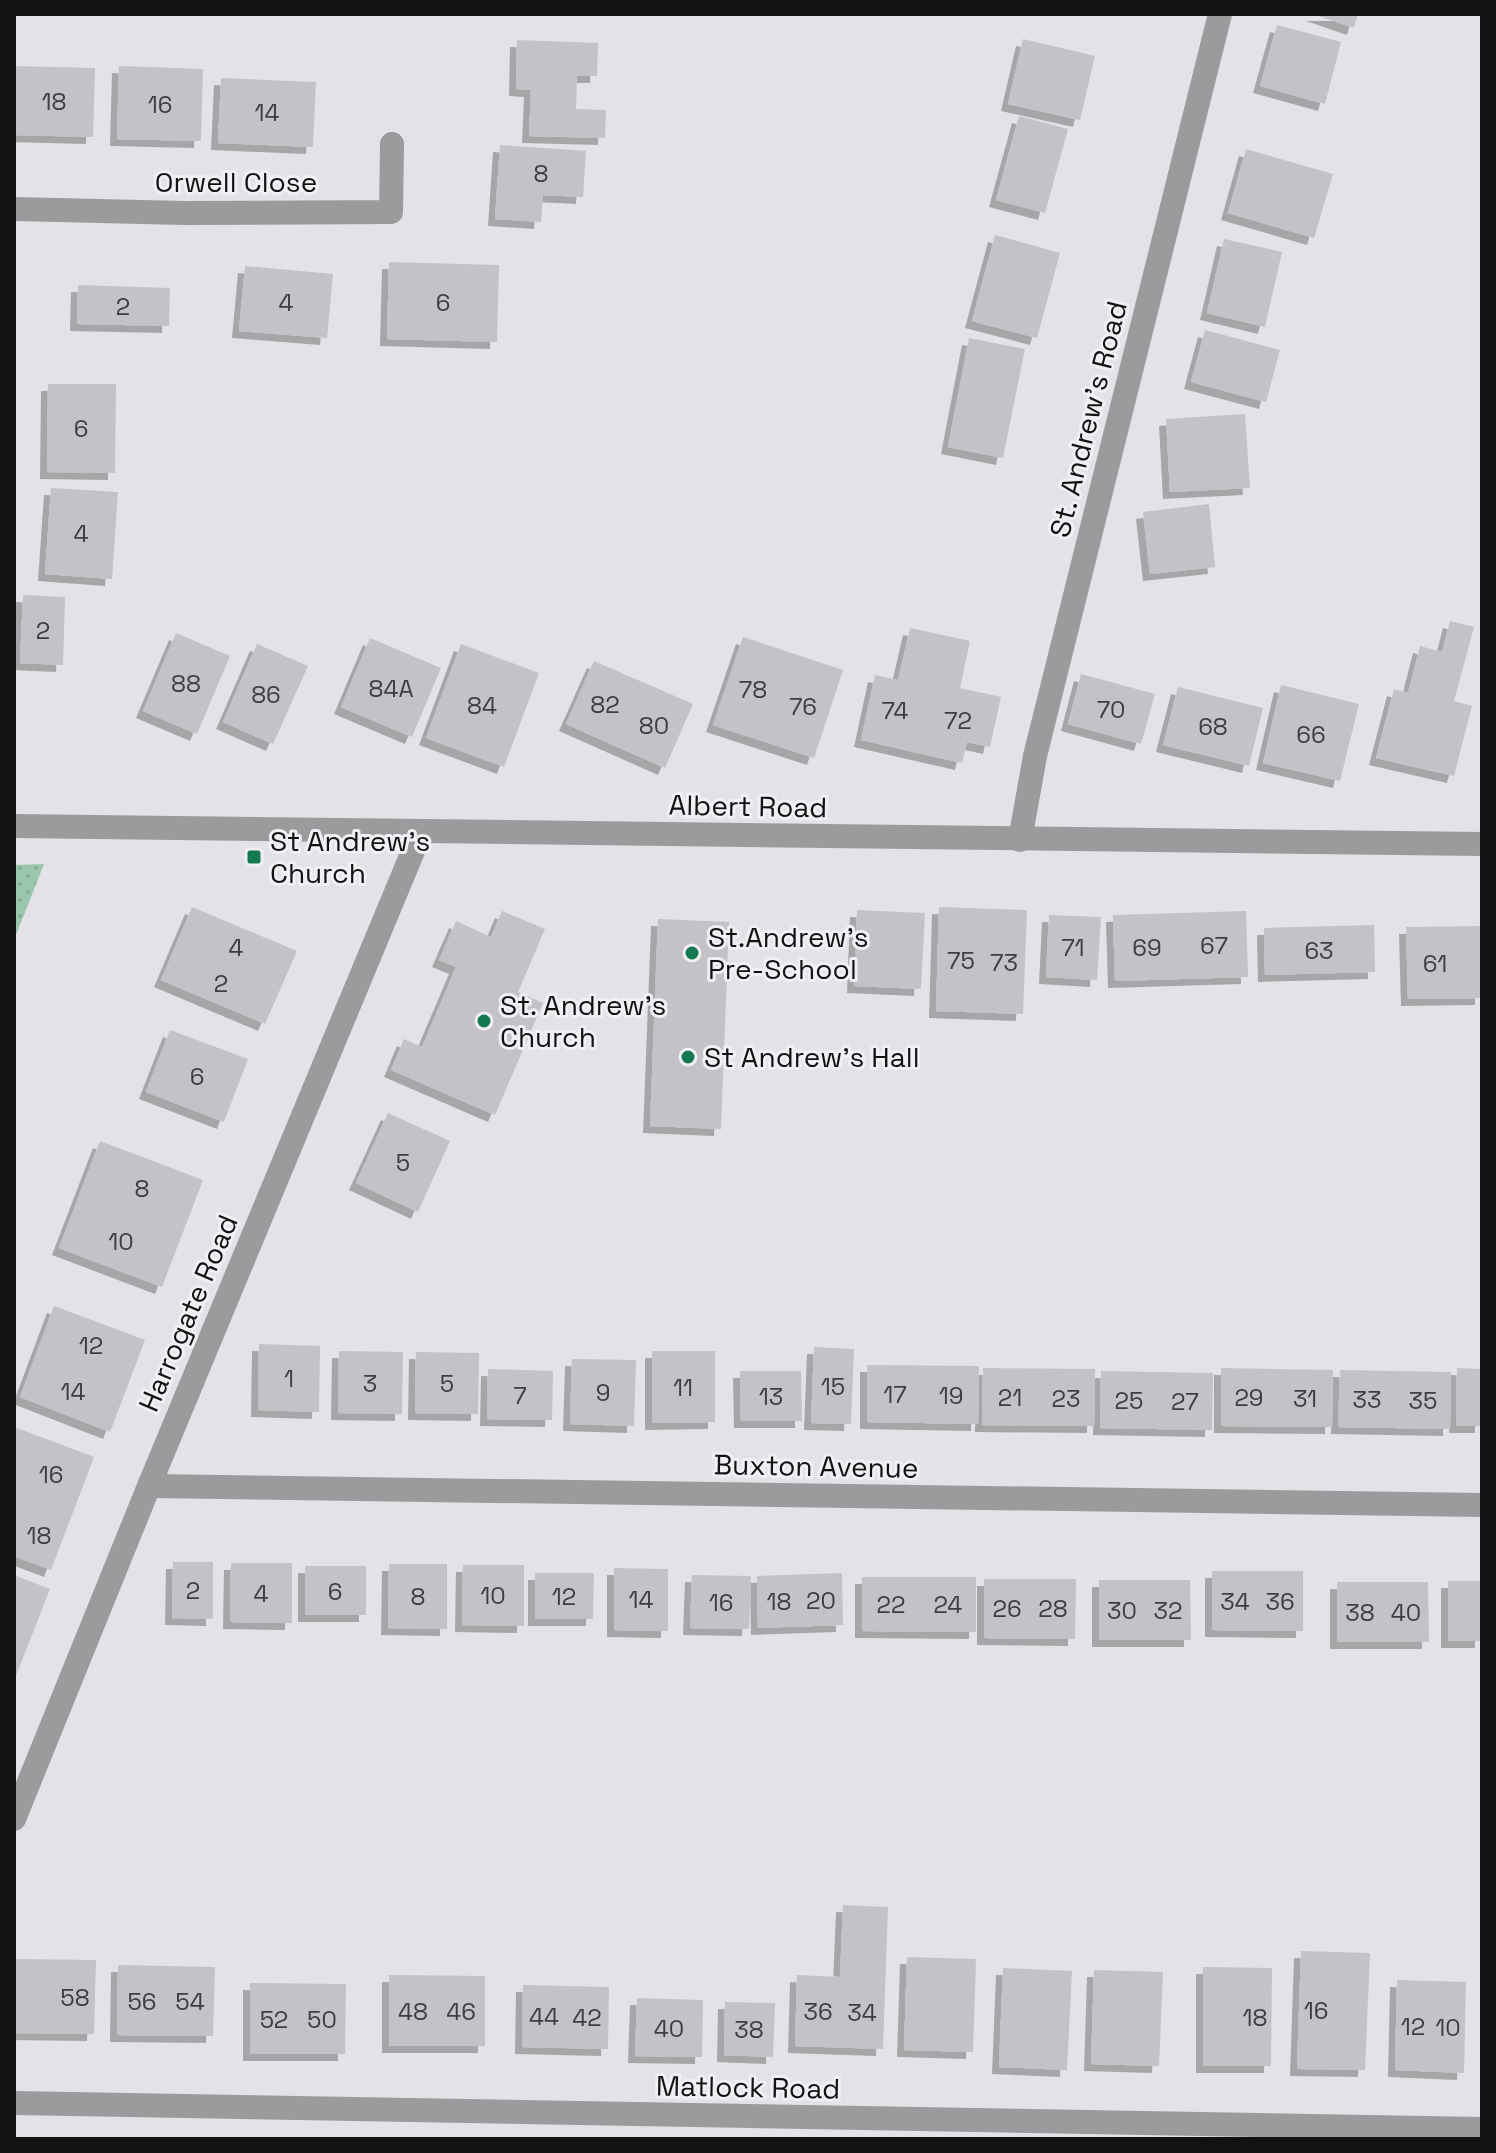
<svg xmlns="http://www.w3.org/2000/svg" width="1496" height="2153" font-family="'Space Grotesk',sans-serif">
<style>
.park{fill:url(#park-dots)}
.building{fill:#c4c2c6;filter:url(#shadow)}
.lines{fill:none;stroke-linecap:round;stroke-linejoin:round}
.minor{stroke:#9b9a9c;stroke-width:24}
.poi-dot{fill:#147951;stroke:#f1eff3;stroke-width:3}
.labels{text-anchor:middle;dominant-baseline:central;stroke-width:6;stroke-linejoin:round;paint-order:stroke}
.number-label{font-size:24px;fill:#3e3e40}
.street-label{font-size:28px;fill:#121213;stroke:#f1eff3}
.poi-label{font-size:28px;fill:#121213;stroke:#f1eff3;text-anchor:start}
</style>
<defs>
<pattern id="park-dots" width="8" height="8" patternUnits="userSpaceOnUse" patternTransform="scale(2)"><rect width="8" height="8" fill="#9ac6ae"/><path d="M2 2h.1M6 6h.1" fill="none" stroke="#84a995" stroke-width="1.8" stroke-linecap="round"/></pattern>
<filter id="shadow"><feDropShadow dx="-7" dy="7" stdDeviation="0" flood-color="#0004"/></filter>
</defs>
<rect width="100%" height="100%" fill="#e3e2e6"/>
<polygon class="park" points="44,864 14,940 14,865"/>
<g class="building">
<polygon points="1313,14 1358,14 1354,28"/>
<polygon points="1277,25 1341,42 1325,104 1260,86"/>
<polygon points="1023,39 1095,56 1080,120 1008,104"/>
<polygon points="517,40 598,43 597,76 577,76 576,109 606,110 605,138 529,136 531,90 516,89"/>
<polygon points="14,66 95,68 93,137 14,135"/>
<polygon points="119,66 203,69 201,141 117,139"/>
<polygon points="221,78 316,82 313,147 218,143"/>
<polygon points="1019,116 1068,129 1045,213 996,200"/>
<polygon points="500,145 586,151 583,197 543,195 541,222 495,219"/>
<polygon points="1246,149 1333,174 1314,238 1228,213"/>
<polygon points="995,235 1060,253 1037,338 972,321"/>
<polygon points="1224,239 1282,252 1265,327 1207,313"/>
<polygon points="389,262 499,265 497,342 387,339"/>
<polygon points="245,266 333,274 327,338 239,331"/>
<polygon points="78,285 170,288 169,326 77,324"/>
<polygon points="1205,330 1280,350 1266,402 1191,382"/>
<polygon points="969,338 1025,349 1003,458 948,447"/>
<polygon points="48,384 116,384 115,473 47,472"/>
<polygon points="1245,414 1250,488 1170,492 1166,419"/>
<polygon points="51,488 118,492 112,579 45,574"/>
<polygon points="1209,504 1215,567 1150,574 1143,512"/>
<polygon points="23,595 65,597 63,665 20,663"/>
<polygon points="1450,621 1474,627 1454,701 1472,706 1454,776 1376,758 1394,689 1408,693 1420,646 1442,652"/>
<polygon points="910,628 970,641 960,688 1001,697 990,747 967,742 962,763 861,740 875,675 898,680"/>
<polygon points="176,633 230,656 197,734 143,711"/>
<polygon points="743,637 843,670 814,758 713,725"/>
<polygon points="370,638 441,668 412,737 341,707"/>
<polygon points="257,644 308,666 273,744 223,722"/>
<polygon points="461,644 539,673 504,767 426,738"/>
<polygon points="594,661 693,704 665,768 566,724"/>
<polygon points="1081,674 1155,694 1141,744 1068,724"/>
<polygon points="1281,685 1359,704 1340,781 1263,763"/>
<polygon points="1178,687 1263,708 1249,766 1163,745"/>
<polygon points="192,907 297,951 265,1024 161,980"/>
<polygon points="939,907 1027,910 1023,1014 936,1011"/>
<polygon points="857,910 925,913 921,989 854,986"/>
<polygon points="502,911 545,929 518,992 543,1003 495,1115 391,1070 404,1039 422,1047 456,967 439,960 456,921 491,937"/>
<polygon points="1246,911 1248,977 1115,981 1113,915"/>
<polygon points="1049,915 1101,917 1097,980 1046,977"/>
<polygon points="658,919 729,922 721,1129 650,1126"/>
<polygon points="1374,925 1375,972 1265,975 1264,928"/>
<polygon points="1482,926 1482,998 1408,999 1406,927"/>
<polygon points="170,1030 248,1059 224,1122 146,1092"/>
<polygon points="388,1113 450,1141 418,1212 356,1183"/>
<polygon points="100,1141 203,1180 162,1287 59,1248"/>
<polygon points="54,1306 145,1340 110,1432 20,1397"/>
<polygon points="259,1344 320,1346 319,1412 258,1410"/>
<polygon points="814,1347 854,1349 851,1424 811,1423"/>
<polygon points="339,1351 403,1352 402,1414 338,1413"/>
<polygon points="652,1351 715,1351 715,1422 652,1423"/>
<polygon points="416,1352 479,1353 478,1414 415,1413"/>
<polygon points="572,1359 636,1360 634,1426 570,1424"/>
<polygon points="867,1365 979,1366 978,1424 867,1422"/>
<polygon points="983,1368 1095,1369 1094,1426 982,1425"/>
<polygon points="1221,1368 1333,1370 1332,1427 1221,1426"/>
<polygon points="1457,1368 1482,1369 1482,1426 1456,1426"/>
<polygon points="488,1369 553,1371 552,1420 487,1419"/>
<polygon points="1340,1370 1451,1372 1450,1429 1338,1427"/>
<polygon points="740,1371 801,1371 802,1421 741,1421"/>
<polygon points="1101,1371 1213,1373 1212,1430 1100,1428"/>
<polygon points="14,1427 94,1457 51,1570 14,1556"/>
<polygon points="173,1562 213,1562 213,1619 172,1618"/>
<polygon points="231,1563 292,1563 292,1623 230,1622"/>
<polygon points="389,1564 447,1564 447,1629 388,1628"/>
<polygon points="463,1565 524,1565 524,1626 462,1625"/>
<rect x="305" y="1566" width="61" height="49"/>
<polygon points="614,1568 668,1569 668,1631 614,1630"/>
<polygon points="1212,1571 1303,1571 1303,1631 1212,1630"/>
<polygon points="535,1573 594,1573 593,1619 535,1619"/>
<polygon points="842,1573 843,1625 758,1628 757,1576"/>
<polygon points="14,1575 50,1589 14,1681"/>
<polygon points="692,1575 751,1576 749,1629 690,1628"/>
<polygon points="862,1577 976,1577 976,1632 862,1631"/>
<polygon points="984,1579 1076,1579 1075,1639 984,1638"/>
<polygon points="1099,1580 1190,1580 1191,1640 1099,1640"/>
<rect x="1448" y="1581" width="34" height="60"/>
<polygon points="1337,1582 1428,1582 1429,1642 1337,1642"/>
<polygon points="843,1905 888,1907 883,2049 795,2046 797,1975 840,1977"/>
<polygon points="1301,1951 1370,1953 1365,2070 1297,2069"/>
<polygon points="907,1957 976,1959 973,2052 904,2050"/>
<polygon points="15,1959 96,1960 94,2034 14,2033"/>
<polygon points="118,1965 215,1967 213,2036 117,2035"/>
<polygon points="1203,1967 1272,1968 1271,2066 1203,2066"/>
<polygon points="1003,1968 1072,1971 1067,2070 999,2067"/>
<polygon points="1094,1970 1163,1972 1159,2066 1091,2064"/>
<polygon points="389,1975 485,1976 485,2046 389,2046"/>
<polygon points="1397,1980 1466,1982 1464,2073 1395,2070"/>
<polygon points="250,1983 346,1984 345,2054 250,2054"/>
<polygon points="523,1985 609,1987 608,2049 522,2047"/>
<polygon points="637,1998 703,2000 702,2057 635,2056"/>
<polygon points="725,2002 775,2003 773,2057 724,2055"/>
</g>
<g class="lines">
<g class="minor">
<polyline points="14,209 185,213 391,212 392,144"/>
<polyline points="14,826 1482,844"/>
<polyline points="1020,840 1035,756 1220,14"/>
<polyline points="149,1486 1482,1505"/>
<polyline points="14,1819 149,1486 421,832"/>
<polyline points="14,2103 1482,2129"/>
</g>
</g>
<g class="poi-dot">
<rect x="246" y="849" width="16" height="16" rx="4"/>
<circle cx="692" cy="953" r="8"/>
<circle cx="484" cy="1021" r="8"/>
<circle cx="688" cy="1057" r="8"/>
</g>
<g class="labels">
<g class="number-label">
<text x="54" y="101">18</text>
<text x="160" y="104">16</text>
<text x="267" y="112">14</text>
<text x="541" y="173">8</text>
<text x="286" y="302">4</text>
<text x="443" y="302">6</text>
<text x="123" y="306">2</text>
<text x="81" y="428">6</text>
<text x="81" y="533">4</text>
<text x="43" y="630">2</text>
<text x="186" y="683">88</text>
<text x="391" y="688">84A</text>
<text x="753" y="689">78</text>
<text x="266" y="694">86</text>
<text x="605" y="704">82</text>
<text x="482" y="705">84</text>
<text x="803" y="706">76</text>
<text x="1111" y="709">70</text>
<text x="895" y="710">74</text>
<text x="958" y="720">72</text>
<text x="654" y="725">80</text>
<text x="1213" y="726">68</text>
<text x="1311" y="734">66</text>
<text x="1214" y="945">67</text>
<text x="236" y="947">4</text>
<text x="1073" y="947">71</text>
<text x="1147" y="947">69</text>
<text x="1319" y="950">63</text>
<text x="961" y="960">75</text>
<text x="1004" y="962">73</text>
<text x="1435" y="963">61</text>
<text x="221" y="983">2</text>
<text x="197" y="1076">6</text>
<text x="403" y="1162">5</text>
<text x="142" y="1188">8</text>
<text x="121" y="1241">10</text>
<text x="91" y="1345">12</text>
<text x="289" y="1378">1</text>
<text x="370" y="1383">3</text>
<text x="447" y="1383">5</text>
<text x="833" y="1386">15</text>
<text x="683" y="1387">11</text>
<text x="73" y="1391">14</text>
<text x="603" y="1392">9</text>
<text x="895" y="1394">17</text>
<text x="520" y="1395">7</text>
<text x="951" y="1395">19</text>
<text x="771" y="1396">13</text>
<text x="1010" y="1397">21</text>
<text x="1249" y="1397">29</text>
<text x="1066" y="1398">23</text>
<text x="1305" y="1398">31</text>
<text x="1367" y="1399">33</text>
<text x="1129" y="1400">25</text>
<text x="1423" y="1400">35</text>
<text x="1185" y="1401">27</text>
<text x="51" y="1474">16</text>
<text x="39" y="1535">18</text>
<text x="193" y="1590">2</text>
<text x="335" y="1591">6</text>
<text x="261" y="1593">4</text>
<text x="493" y="1595">10</text>
<text x="418" y="1596">8</text>
<text x="564" y="1596">12</text>
<text x="641" y="1599">14</text>
<text x="821" y="1600">20</text>
<text x="779" y="1601">18</text>
<text x="1235" y="1601">34</text>
<text x="1280" y="1601">36</text>
<text x="721" y="1602">16</text>
<text x="891" y="1604">22</text>
<text x="948" y="1604">24</text>
<text x="1007" y="1608">26</text>
<text x="1053" y="1608">28</text>
<text x="1122" y="1610">30</text>
<text x="1168" y="1610">32</text>
<text x="1360" y="1612">38</text>
<text x="1406" y="1612">40</text>
<text x="75" y="1997">58</text>
<text x="142" y="2001">56</text>
<text x="190" y="2001">54</text>
<text x="1316" y="2010">16</text>
<text x="413" y="2011">48</text>
<text x="461" y="2011">46</text>
<text x="818" y="2011">36</text>
<text x="862" y="2012">34</text>
<text x="544" y="2016">44</text>
<text x="587" y="2017">42</text>
<text x="1255" y="2017">18</text>
<text x="274" y="2019">52</text>
<text x="322" y="2019">50</text>
<text x="1413" y="2026">12</text>
<text x="1448" y="2027">10</text>
<text x="669" y="2028">40</text>
<text x="749" y="2029">38</text>
</g>
<g class="street-label">
<text x="236" y="182">Orwell Close</text>
<text transform="translate(1088 419) rotate(-76)">St. Andrew's Road</text>
<text transform="translate(748 806) rotate(1)">Albert Road</text>
<text transform="translate(188 1313) rotate(-67)">Harrogate Road</text>
<text transform="translate(816 1466) rotate(1)">Buxton Avenue</text>
<text transform="translate(748 2087) rotate(1)">Matlock Road</text>
</g>
<g class="poi-label">
<text x="270" y="841">St Andrew's<tspan x="270" dy="32">Church</tspan></text>
<text x="708" y="937">St.Andrew's<tspan x="708" dy="32">Pre-School</tspan></text>
<text x="500" y="1005">St. Andrew's<tspan x="500" dy="32">Church</tspan></text>
<text x="704" y="1057">St Andrew's Hall</text>
</g>
</g>
<rect width="1496" height="2153" fill="none" stroke="#121213" stroke-width="32"/>
</svg>
